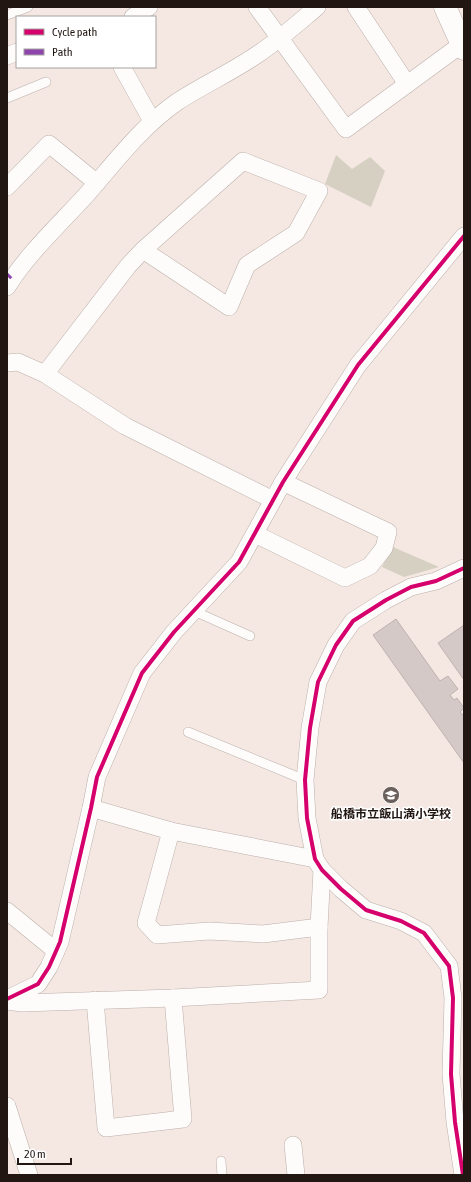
<svg xmlns="http://www.w3.org/2000/svg" width="471" height="1182" font-family="'Asap Condensed','Noto Sans JP',sans-serif">
<style>
.green{fill:#d6d0c3}
.building{fill:#d5c9c7;stroke:#bfb3b1}
.lines{fill:none;stroke-linecap:round;stroke-linejoin:round}
.lane-casing{stroke:#baafaa;stroke-width:10}
.street-casing{stroke:#baafaa;stroke-width:18}
.secondary-casing{stroke:#baafaa;stroke-width:23}
.lane{stroke:#fefcfb;stroke-width:9}
.street{stroke:#fefcfb;stroke-width:17}
.secondary{stroke:#fefcfb;stroke-width:22}
.quiet{stroke:#8e44ad;stroke-width:3;stroke-dasharray:6 3;stroke-linecap:butt}
.cycleway-casing{stroke:#fff;stroke-width:6}
.cycleway{stroke:#d6006c;stroke-width:4}
.labels{text-anchor:middle;dominant-baseline:central;stroke-width:3;stroke-linejoin:round;paint-order:stroke}
.poi-label{font-size:12px;font-weight:bold;fill:#211612;stroke:#fff}
</style>
<rect width="100%" height="100%" fill="#f5e8e2"/>
<g class="green">
<polygon points="336,155 352,169 370,157 385,171 371,207 325,184"/>
<polygon points="393,547 439,567 404,577 382,567"/>
</g>
<g class="building">
<polygon points="396,619 440,681 448,676 458,689 450,695 454,700 457,698 464,708 460,712 464,716 464,763 373,635"/>
<polygon points="464,625 464,680 438,643"/>
</g>
<g class="lines">
<defs>
<g id="lane">
<polyline points="7,15 28,7"/>
<polyline points="7,98 46,82"/>
<polyline points="194,611 250,636"/>
<polyline points="188,732 305,780"/>
<polyline points="221,1161 222,1175"/>
</g>
<g id="street">
<polyline points="257,7 346,129 462,44"/>
<polyline points="356,7 407,84"/>
<polyline points="133,17 149,7"/>
<polyline points="7,56 17,52"/>
<polyline points="122,67 152,121"/>
<polyline points="7,187 49,144 97,183"/>
<path d="M 7,287 C 28,253 61,223 88,193 C 116,161 141,127 177,102 C 203,85 232,72 258,54 C 279,40 298,23 317,7"/>
<polyline points="7,363 18,362 45,374 125,426 273,500"/>
<polyline points="45,374 128,266 143,250 243,161 319,191 296,233 247,265 229,307 143,250"/>
<polyline points="255,534 345,578 370,566 384,548 388,532 283,482"/>
<polyline points="91,808 171,831 315,859"/>
<polyline points="171,831 146,923 157,935 209,931 263,934 319,927"/>
<polyline points="7,911 56,951"/>
<polyline points="7,999 38,984 49,967 60,942 91,808 97,777 142,673 174,632 239,562 283,482 358,365 464,236"/>
<polyline points="95,1000 106,1128 183,1119 173,998"/>
<polyline points="7,1001 22,1003 173,998 319,990 319,927 322,870"/>
<polyline points="7,1106 29,1175"/>
<polyline points="293,1145 296,1175"/>
<polyline points="463,1175 455,1122 451,1074 453,998 449,966 424,933 401,921 366,910 341,889 322,870 315,859 307,818 305,780 310,728 318,682 336,645 353,621 386,600 411,587 436,581 464,568"/>
</g>
<polyline id="secondary" points="445,7 464,49"/>
</defs>
<use href="#lane" class="lane-casing"/>
<use href="#street" class="street-casing"/>
<use href="#secondary" class="secondary-casing"/>
<use href="#lane" class="lane"/>
<use href="#street" class="street"/>
<use href="#secondary" class="secondary"/>
<polyline class="quiet" points="7,274 12,279"/>
<defs>
<g id="cycleway">
<polyline points="7,999 38,984 49,967 60,942 91,808 97,777 142,673 174,632 239,562 283,482 358,365 464,236"/>
<polyline points="463,1175 455,1122 451,1074 453,998 449,966 424,933 401,921 366,910 341,889 322,870 315,859 307,818 305,780 310,728 318,682 336,645 353,621 386,600 411,587 436,581 464,568"/>
</g>
</defs>
<use href="#cycleway" class="cycleway-casing"/>
<use href="#cycleway" class="cycleway"/>
</g>
<defs>
<symbol id="school-disc" viewBox="-11 -11 22 22"><circle r="9.5" fill="#6b605b" stroke="#fff"/><path d="M0-5L7-2L0 1L-7-2ZM-4 1L0 2.5L4 1V4Q0 6-4 4Z" fill="#fff"/></symbol>
</defs>
<g fill-rule="evenodd">
<use href="#school-disc" x="381" y="785" width="20" height="20"/>
</g>
<g class="labels">
<g class="poi-label">
<text x="391" y="814">船橋市立飯山満小学校</text>
</g>
</g>
<rect width="471" height="1182" fill="none" stroke="#211612" stroke-width="16"/>
<rect x="16" y="16" width="140" height="52" fill="#ffffff" stroke="#a6a2a0"/>
<rect x="24" y="29" width="20" height="6" fill="#d6006c" stroke="#a6a2a0"/>
<text x="52" y="36" font-size="12" fill="#211612">Cycle path</text>
<rect x="24" y="49" width="20" height="6" fill="#8e44ad" stroke="#a6a2a0"/>
<text x="52" y="56" font-size="12" fill="#211612">Path</text>
<path d="M18 1158v6h53v-6" fill="none" stroke="#211612" stroke-width="2"/>
<text x="24" y="1158" font-size="12" fill="#211612" stroke="#ffffff" stroke-width="3" paint-order="stroke">20 m</text>
</svg>
